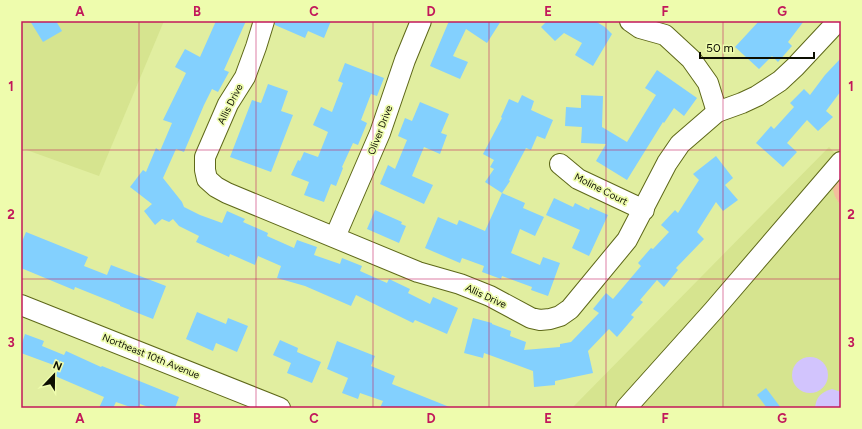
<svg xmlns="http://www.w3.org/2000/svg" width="862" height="429" font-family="Figtree,sans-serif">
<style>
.built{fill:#d6e48f}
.green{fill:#f3bf9c}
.water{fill:#d2c4fd}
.building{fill:#83d0fe}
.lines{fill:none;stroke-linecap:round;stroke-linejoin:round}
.minor-casing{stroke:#5e6819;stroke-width:22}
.minor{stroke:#fff;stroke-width:20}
.grid{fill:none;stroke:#c2185b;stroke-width:1;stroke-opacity:0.55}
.labels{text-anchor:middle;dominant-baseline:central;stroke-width:3.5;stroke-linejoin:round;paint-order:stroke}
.street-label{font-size:10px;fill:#0c0e00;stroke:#eefcad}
.neatline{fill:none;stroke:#c2185b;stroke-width:1.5}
.grid-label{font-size:13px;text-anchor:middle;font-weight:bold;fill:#c2185b}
</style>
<rect width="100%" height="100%" fill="#e1eea0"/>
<g class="built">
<polygon points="21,21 164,21 99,176 21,148"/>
<polygon points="829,147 841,159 835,197 841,206 841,408 572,408"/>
</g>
<polygon class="green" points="841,177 841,206 835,197 832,186"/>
<g class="water">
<circle cx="810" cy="375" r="18"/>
<path d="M 832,389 L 841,392 L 841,408 L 815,408 C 816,397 821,392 832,389 Z"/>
</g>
<g class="building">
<polygon points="30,21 56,21 62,31 43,42"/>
<polygon points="216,21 246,21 224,70 229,72 218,92 212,89 204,105 184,152 176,149 163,178 182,202 184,207 200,215 222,223 227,211 245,219 243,222 268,233 267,236 294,248 297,240 317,247 314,255 340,264 342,258 362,266 360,271 387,283 389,279 410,289 408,293 430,304 433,297 458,308 447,334 415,320 413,323 356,295 351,306 305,286 277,278 281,266 258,256 255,265 230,254 229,257 196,242 199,236 179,226 173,219 169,222 162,219 155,225 144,211 152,204 130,187 143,170 146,172 156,148 160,151 172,123 163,120 186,73 175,67 185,49 200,57"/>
<polygon points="275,21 331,21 324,38 308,31 305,38 275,25"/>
<polygon points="449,21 501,21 487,43 466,29 453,56 468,62 460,79 430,66"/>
<polygon points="544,21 595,21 605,27 612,34 593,66 575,55 582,43 564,33 555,41 541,27 546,22"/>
<polygon points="759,21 804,21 788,42 792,46 778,62 772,56 759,69 735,47"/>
<polygon points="841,58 841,91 826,111 833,117 818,131 807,120 787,143 797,152 783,167 756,143 771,126 774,129 794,107 790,103 804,89 810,95 825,75"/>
<polygon points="345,63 384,78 377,96 371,94 361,120 367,123 358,145 353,143 342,167 343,168 336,186 331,184 324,202 304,195 309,182 291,175 298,160 300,161 304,152 318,157 328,132 313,125 321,107 332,112 343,83 338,81"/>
<polygon points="657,70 697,98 684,116 674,108 664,123 663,122 627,180 596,161 606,144 581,143 582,127 565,126 566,107 581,108 581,95 603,96 602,127 627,142 656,95 645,88"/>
<polygon points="268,84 288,91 281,111 293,115 271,172 230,157 252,100 261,103"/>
<polygon points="522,95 534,101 531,110 553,120 545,139 537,136 531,150 526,148 509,180 510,181 502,193 485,182 494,169 490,167 494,160 483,154 502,118 501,117 509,99 518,103"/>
<polygon points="420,102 449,114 441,133 447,135 440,154 424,147 412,176 433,185 424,204 380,184 388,165 395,169 407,140 398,136 405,118 412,121"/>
<polygon points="716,156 733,178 725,185 738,200 723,211 716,202 697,232 704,239 676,268 678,270 664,287 657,280 640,300 643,302 631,315 634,317 617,337 609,329 588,351 593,373 555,381 555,385 534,387 533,371 484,353 483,358 464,353 473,318 492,323 492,324 511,331 510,336 526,342 524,350 560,347 560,344 571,342 599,313 593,309 606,293 613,299 641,266 638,263 651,248 653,249 669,232 661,225 675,210 678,213 699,180 693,174"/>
<polygon points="502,193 525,203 523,208 544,217 535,236 520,229 511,253 540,265 543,257 560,263 548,296 531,290 532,287 502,276 501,279 482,272 484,266 462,258 460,263 425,248 438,217 457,225 459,220 485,231"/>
<polygon points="554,198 573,207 575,203 589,210 590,207 608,215 589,256 572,248 580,230 546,215"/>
<polygon points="375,210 402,222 401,224 406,226 399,243 367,229"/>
<polygon points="26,232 88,257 84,266 107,275 111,265 166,286 153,319 120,306 120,305 75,287 74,290 21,268 21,244"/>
<polygon points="197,312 226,324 228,318 248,326 237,352 216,343 213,351 186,339"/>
<polygon points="25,334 44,341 42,346 64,355 66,351 101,367 102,366 179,397 175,408 151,408 140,404 139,408 133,408 116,402 113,408 99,408 104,397 55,376 59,367 21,353 21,346"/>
<polygon points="280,340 298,348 297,352 321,362 312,383 287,373 291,363 273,355"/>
<polygon points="337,341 375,356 371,366 395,376 392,384 452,408 380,408 383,401 360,393 358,399 342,393 348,378 327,369"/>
<polygon points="766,388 781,408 767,408 757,395"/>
</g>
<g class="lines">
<defs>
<g id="minor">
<polyline points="264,21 256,47 245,77 228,104 205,157 205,170 207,179 216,187 227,193 418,272 460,284 490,296 531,318 540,320 550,319 560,316 570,309 627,240 667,163 680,144 717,112 742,103 757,96 780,81 795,67 838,21"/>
<polyline points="630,21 640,28 665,35 691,59 708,83 717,112"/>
<polyline points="560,164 578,179 644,210"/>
<polyline points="335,237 380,133 405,60 421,21"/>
<polyline points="21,305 280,408"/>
<polyline points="626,408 713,311 841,162"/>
</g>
</defs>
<use href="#minor" class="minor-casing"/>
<use href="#minor" class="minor"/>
</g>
<path class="grid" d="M 139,21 L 139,408M 256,21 L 256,408M 373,21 L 373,408M 489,21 L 489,408M 606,21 L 606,408M 723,21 L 723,408M 21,150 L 841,150M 21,279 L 841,279"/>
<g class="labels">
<g class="street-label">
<text transform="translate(230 104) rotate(-63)">Allis Drive</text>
<text transform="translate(380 130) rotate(-69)">Oliver Drive</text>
<text transform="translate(601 189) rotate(27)">Moline Court</text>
<text transform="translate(486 296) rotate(25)">Allis Drive</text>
<text transform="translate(151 356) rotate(22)">Northeast 10th Avenue</text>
</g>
</g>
<rect width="862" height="429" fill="none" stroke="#eefcad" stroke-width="44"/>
<g transform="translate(54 375) rotate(22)" stroke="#eefcad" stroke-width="3" paint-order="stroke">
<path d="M0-3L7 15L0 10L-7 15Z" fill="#0c0e00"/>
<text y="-6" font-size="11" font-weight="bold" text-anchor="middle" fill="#0c0e00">N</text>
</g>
<path d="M700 52v6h114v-6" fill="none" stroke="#0c0e00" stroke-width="2"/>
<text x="706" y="52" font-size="12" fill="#0c0e00" stroke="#eefcad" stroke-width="3" paint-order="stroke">50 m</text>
<rect x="22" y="22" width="818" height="385" class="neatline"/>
<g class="grid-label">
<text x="80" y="16">A</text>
<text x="197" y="16">B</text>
<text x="314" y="16">C</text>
<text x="431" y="16">D</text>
<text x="548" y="16">E</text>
<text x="665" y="16">F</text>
<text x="782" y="16">G</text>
<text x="11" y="91">1</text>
<text x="851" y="91">1</text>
<text x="11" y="219">2</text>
<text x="851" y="219">2</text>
<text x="11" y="347">3</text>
<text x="851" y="347">3</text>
<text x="80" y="423">A</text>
<text x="197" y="423">B</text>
<text x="314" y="423">C</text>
<text x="431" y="423">D</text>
<text x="548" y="423">E</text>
<text x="665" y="423">F</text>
<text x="782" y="423">G</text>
</g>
</svg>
